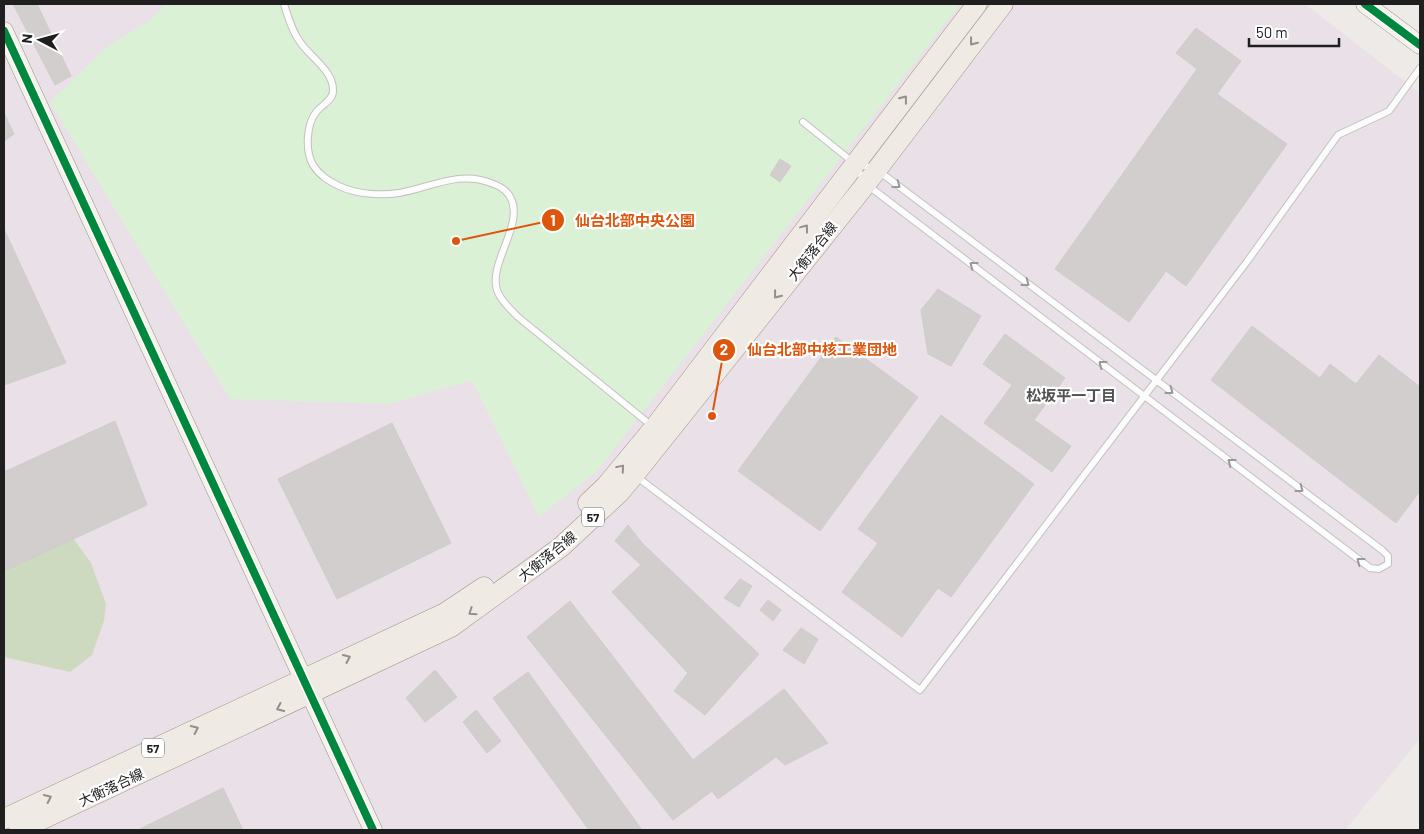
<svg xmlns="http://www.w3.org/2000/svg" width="1424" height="834" font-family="Barlow,'Noto Sans JP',sans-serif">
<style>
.industrial{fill:#eae0e8}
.forest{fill:#cedabf}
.park{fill:#dbf1d5}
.building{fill:#d2cecd;stroke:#d0ccc9}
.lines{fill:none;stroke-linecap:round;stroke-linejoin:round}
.lane-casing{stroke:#c3c1c0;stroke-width:8}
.secondary-casing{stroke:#979481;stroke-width:19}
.primary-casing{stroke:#a39385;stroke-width:21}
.lane{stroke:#fcfcfc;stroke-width:6}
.secondary{stroke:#f4f2eb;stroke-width:18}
.primary{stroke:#f0eae5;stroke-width:20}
.cycleway-casing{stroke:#fff;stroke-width:11}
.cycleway{stroke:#00873e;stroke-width:8}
.oneway{stroke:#928f8c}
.oneway2{stroke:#999}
.labels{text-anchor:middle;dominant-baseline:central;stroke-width:4.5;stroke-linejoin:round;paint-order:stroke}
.shield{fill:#fff;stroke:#626262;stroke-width:1}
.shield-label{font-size:12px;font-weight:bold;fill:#1f1f1f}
.street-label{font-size:14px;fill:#1f1f1f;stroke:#fff}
.neighbourhood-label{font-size:15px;font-weight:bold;fill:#525252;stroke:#fff}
.leader{fill:none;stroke:#de560d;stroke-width:2}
.callout-dot{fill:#de560d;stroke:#fff;stroke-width:2}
.mark-label{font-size:15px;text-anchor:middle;font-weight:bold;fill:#fff}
.callout-label{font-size:15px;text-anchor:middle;font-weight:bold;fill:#de560d;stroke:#fff;stroke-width:4.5;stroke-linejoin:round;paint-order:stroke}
</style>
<rect width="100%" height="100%" fill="#edeae8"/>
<polygon class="industrial" points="4,4 1305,4 1420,93 1420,739 1345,830 4,830"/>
<polygon class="forest" points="4,484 62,523 91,563 106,604 104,621 92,655 70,672 4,657"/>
<polygon class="park" points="165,4 960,4 597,471 539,517 472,380 389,404 230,399 50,102 103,50 152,19"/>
<g class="building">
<polygon points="13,4 37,4 71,76 55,85"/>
<polygon points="1196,28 1241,61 1217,94 1287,144 1186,286 1166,271 1129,322 1055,269 1197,69 1176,53"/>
<polygon points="4,113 14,134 4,141"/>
<polygon points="780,159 791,166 780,182 770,175"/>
<polygon points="4,229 66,363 4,385"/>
<polygon points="938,289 981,316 951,366 928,354 921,310"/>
<polygon points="1252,326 1320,378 1330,364 1356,384 1379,355 1420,387 1420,491 1396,523 1211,380"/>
<polygon points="1005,334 1065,378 1034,420 1071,446 1052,472 984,423 1012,385 983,364"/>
<polygon points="836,337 918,397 820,531 738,471"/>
<polygon points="941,415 1034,484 951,597 938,588 902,637 842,592 878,543 858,529"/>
<polygon points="115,421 147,505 4,571 4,472"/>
<polygon points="392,423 451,543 337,599 278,479"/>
<polygon points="628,525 642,543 759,654 705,715 674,691 688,673 612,592 641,565 615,541"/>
<polygon points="740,579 752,586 739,607 724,598"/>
<polygon points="768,600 781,610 773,621 760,610"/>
<polygon points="570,601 693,760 784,689 828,743 785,765 776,757 718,799 712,791 673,820 527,637"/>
<polygon points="801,628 818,639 804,664 783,650"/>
<polygon points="435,670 457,697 425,722 406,698"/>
<polygon points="528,672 642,830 589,830 493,698"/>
<polygon points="476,710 501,741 487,753 463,722"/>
<polygon points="223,788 243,830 138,830"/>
</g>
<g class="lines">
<defs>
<g id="lane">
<path d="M 284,4 C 288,17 292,31 300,42 C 310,57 334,71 333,91 C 333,100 322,105 317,111 C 306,124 305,151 313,165 C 320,176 329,181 339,186 C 356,194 380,196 399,193 C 430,188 459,170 491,183 C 497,185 505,189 509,195 C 527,222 488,262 497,290 C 500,300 511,310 518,317 L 652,426"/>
<polyline points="803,122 854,163 866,184 1370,568 1379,569 1388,564 1388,556 1382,550 876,169 858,164"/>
<polyline points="637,477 920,690 1246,263 1338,135 1389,111 1420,68"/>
</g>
<g id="secondary">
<polyline points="1365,4 1420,45"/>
<polyline points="4,31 373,830"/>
</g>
<g id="primary">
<polyline points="588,503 606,486 654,428 977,4"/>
<polyline points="4,819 445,613 484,587"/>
<polyline points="19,830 451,627 561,547 619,493 634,475 866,184 1003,4"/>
</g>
</defs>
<use href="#lane" class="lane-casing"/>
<use href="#secondary" class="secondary-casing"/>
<use href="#primary" class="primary-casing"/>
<use href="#lane" class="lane"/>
<use href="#secondary" class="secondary"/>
<use href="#primary" class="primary"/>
<defs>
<g id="cycleway">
<polyline points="1365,4 1420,45"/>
<polyline points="4,31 373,830"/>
</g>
</defs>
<use href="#cycleway" class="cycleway-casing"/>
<use href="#cycleway" class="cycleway"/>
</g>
<defs><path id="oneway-chevron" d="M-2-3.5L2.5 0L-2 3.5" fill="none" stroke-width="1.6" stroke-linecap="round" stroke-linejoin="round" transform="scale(1.25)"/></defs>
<g class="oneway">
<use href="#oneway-chevron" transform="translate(973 42) rotate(128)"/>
<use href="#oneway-chevron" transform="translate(904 99) rotate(-52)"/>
<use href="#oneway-chevron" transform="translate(805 228) rotate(-53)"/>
<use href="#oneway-chevron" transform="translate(777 295) rotate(128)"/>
<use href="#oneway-chevron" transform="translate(621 468) rotate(-50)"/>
<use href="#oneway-chevron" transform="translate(472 612) rotate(146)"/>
<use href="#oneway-chevron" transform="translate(347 658) rotate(-24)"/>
<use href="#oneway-chevron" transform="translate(280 708) rotate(155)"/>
<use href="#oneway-chevron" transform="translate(195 729) rotate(-25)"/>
<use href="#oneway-chevron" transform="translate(48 798) rotate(-25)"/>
</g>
<g class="oneway2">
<use href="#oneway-chevron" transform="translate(897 185) rotate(37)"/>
<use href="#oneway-chevron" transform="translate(973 265) rotate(-143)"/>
<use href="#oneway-chevron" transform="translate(1026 283) rotate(37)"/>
<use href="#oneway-chevron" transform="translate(1102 364) rotate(-143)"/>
<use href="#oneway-chevron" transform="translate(1170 391) rotate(37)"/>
<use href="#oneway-chevron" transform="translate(1231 462) rotate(-143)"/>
<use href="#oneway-chevron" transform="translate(1300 489) rotate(37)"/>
<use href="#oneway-chevron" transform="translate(1360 561) rotate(-143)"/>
</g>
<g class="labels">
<g class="shield">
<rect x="582" y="507.5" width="22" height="19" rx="4"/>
<rect x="142" y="738.5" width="22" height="19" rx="4"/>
</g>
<g class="shield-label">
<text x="593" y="517">57</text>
<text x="153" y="748">57</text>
</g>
<g class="street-label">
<text transform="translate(812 251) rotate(-52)">大衡落合線</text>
<text transform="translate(547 556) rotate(-39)">大衡落合線</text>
<text transform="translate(111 787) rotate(-25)">大衡落合線</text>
</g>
<g class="neighbourhood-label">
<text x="1071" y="395">松坂平一丁目</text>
</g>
</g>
<path class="leader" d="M456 241L553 220M712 416L724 350"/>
<g class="callout-dot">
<circle cx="456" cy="241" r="5"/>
<circle cx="712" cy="416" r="5"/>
<circle cx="553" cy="220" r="12"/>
<circle cx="724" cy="350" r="12"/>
</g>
<g class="mark-label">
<text x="553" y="226">1</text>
<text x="724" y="355">2</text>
</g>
<g class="callout-label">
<text x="635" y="226">仙台北部中央公園</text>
<text x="822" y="355">仙台北部中核工業団地</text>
</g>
<rect width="1424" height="834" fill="none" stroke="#1f1f1f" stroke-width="10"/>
<g transform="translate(40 40) rotate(276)" stroke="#ffffff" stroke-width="4" paint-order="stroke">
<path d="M0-4L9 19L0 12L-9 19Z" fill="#1f1f1f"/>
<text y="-8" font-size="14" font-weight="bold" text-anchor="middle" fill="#1f1f1f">N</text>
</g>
<path d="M1249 38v8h90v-8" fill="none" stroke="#1f1f1f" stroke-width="2.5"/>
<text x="1256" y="38" font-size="15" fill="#1f1f1f" stroke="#ffffff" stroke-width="4" paint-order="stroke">50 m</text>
</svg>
